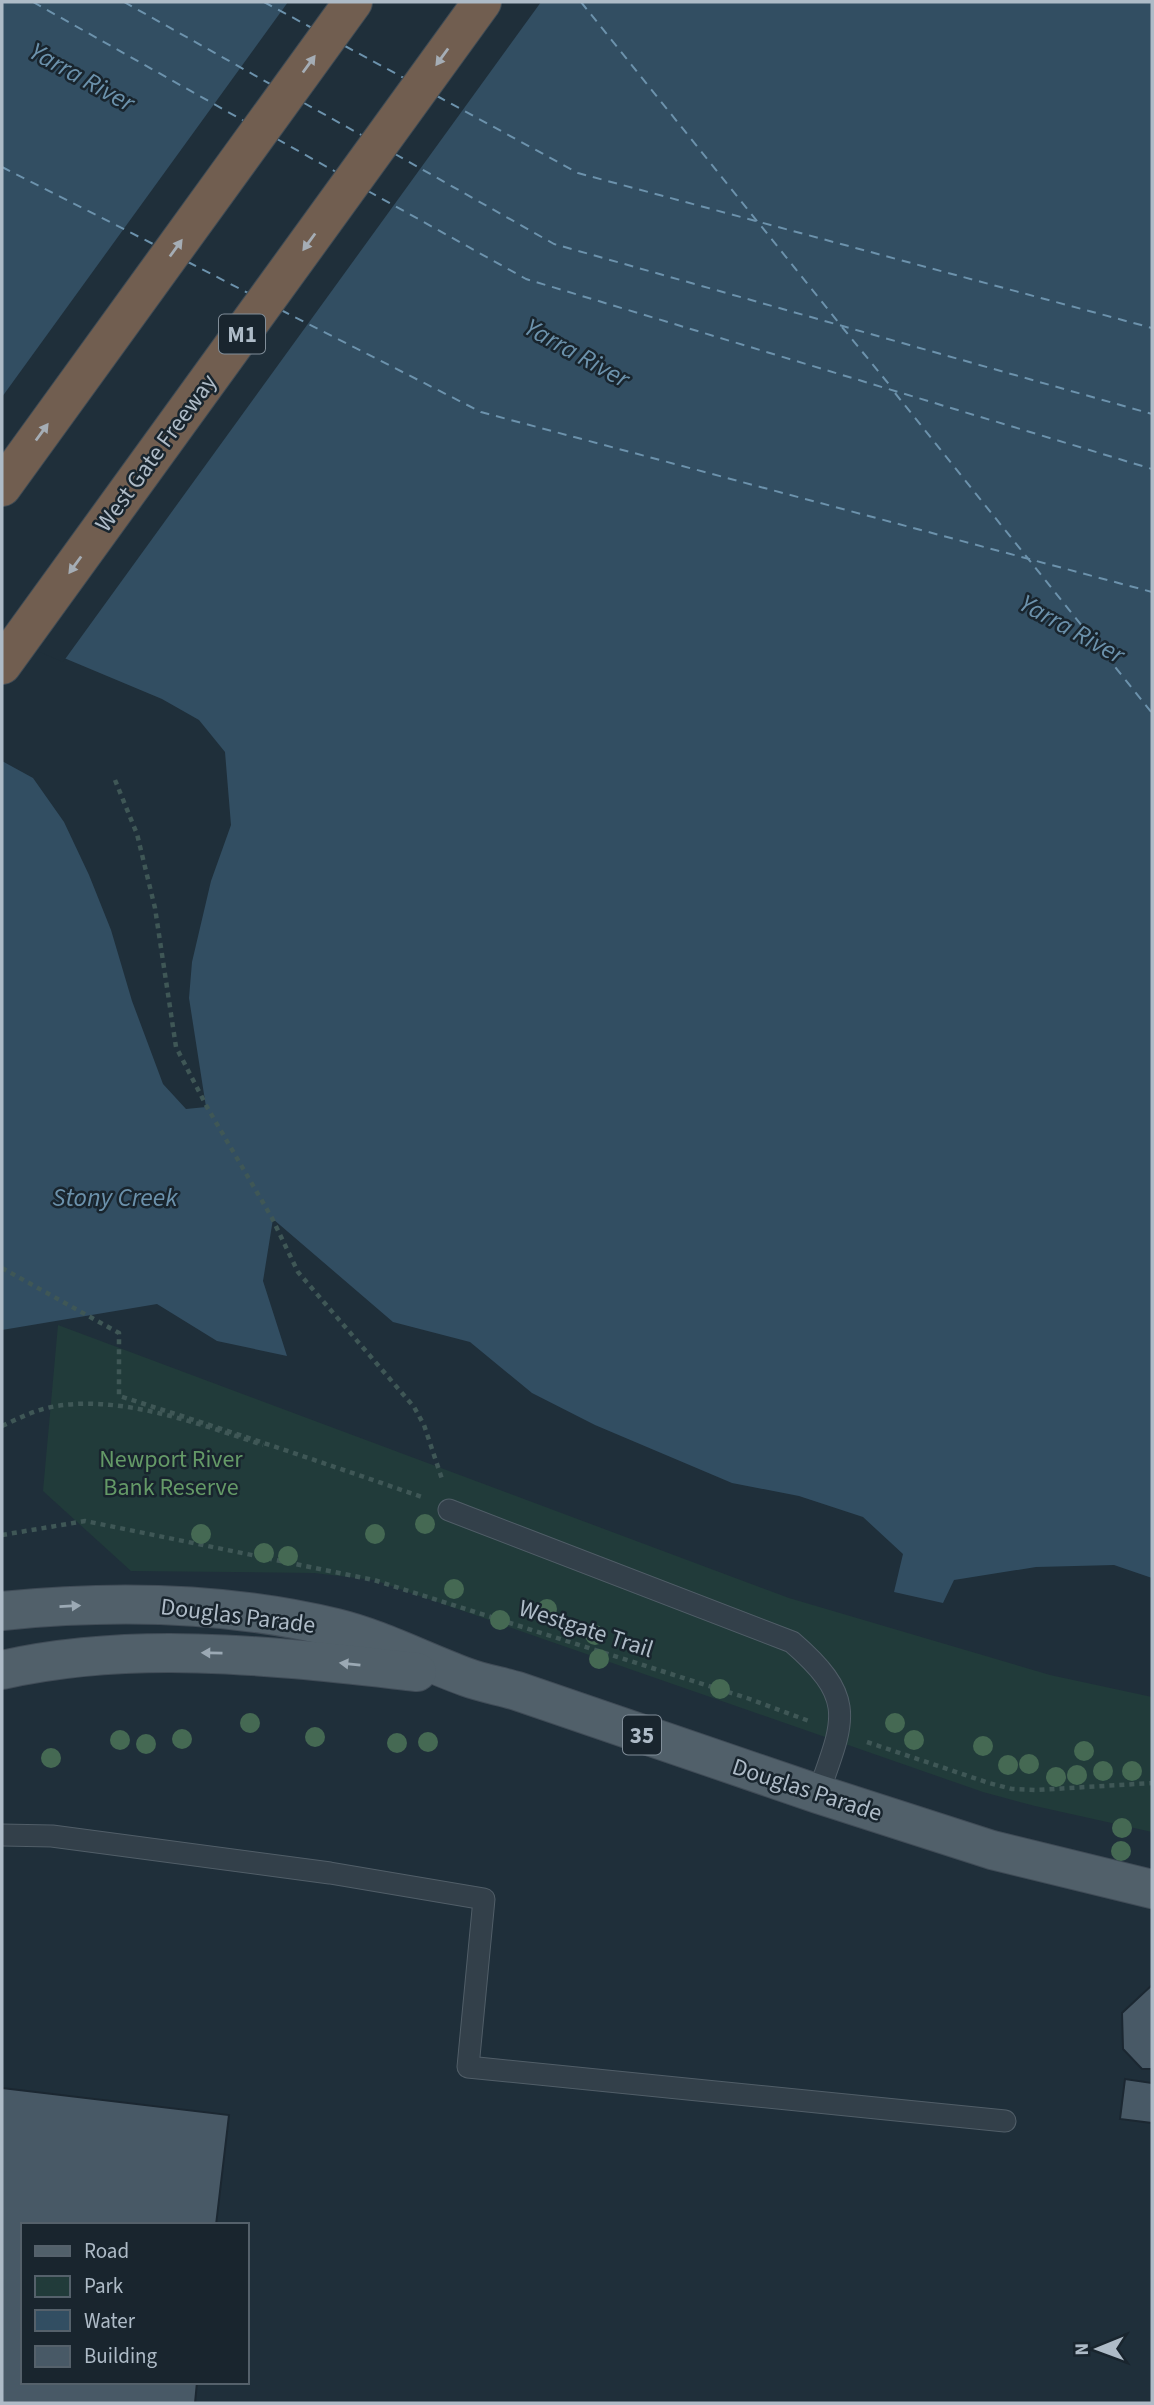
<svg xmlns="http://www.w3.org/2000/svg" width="1154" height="2405" font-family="'Source Sans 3',sans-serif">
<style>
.green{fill:#213b3a}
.water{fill:#324e62}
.pier{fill:#1f2f3a}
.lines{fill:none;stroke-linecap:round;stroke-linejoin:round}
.ferry{stroke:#6c92ac;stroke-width:2;stroke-dasharray:9 7;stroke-linecap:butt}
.building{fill:#485966;stroke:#1b2731;stroke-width:2}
.service-casing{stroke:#515e68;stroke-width:23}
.primary-casing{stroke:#404c57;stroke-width:40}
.motorway-casing{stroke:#3e4b55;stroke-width:40}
.path{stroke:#3f5756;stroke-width:4.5;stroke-dasharray:5 5;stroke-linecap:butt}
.service{stroke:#33404a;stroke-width:21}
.primary{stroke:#51606a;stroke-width:38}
.motorway{stroke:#715e50;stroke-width:38}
.tree{fill:#456953}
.oneway{fill:#a5adb5}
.oneway2{fill:#9ba9b4}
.labels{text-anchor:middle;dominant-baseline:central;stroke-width:5;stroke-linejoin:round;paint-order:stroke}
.shield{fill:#19252e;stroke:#818e99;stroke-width:2}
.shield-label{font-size:23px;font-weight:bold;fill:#aebbc7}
.street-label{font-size:24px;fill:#aebbc7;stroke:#19252e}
.park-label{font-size:24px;fill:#649967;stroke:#19252e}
.water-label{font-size:26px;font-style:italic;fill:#6c92ac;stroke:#19252e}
</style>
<rect width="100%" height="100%" fill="#1f2f3a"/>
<polygon class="green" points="58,1325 789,1598 1050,1675 1152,1697 1152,1832 1035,1806 983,1792 374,1580 314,1573 131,1571 43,1491"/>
<polygon class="water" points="2,2 1152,2 1152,1578 1114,1565 1036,1567 954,1580 943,1603 894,1592 903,1554 863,1517 799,1496 732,1483 595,1425 532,1393 470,1342 393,1322 273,1219 263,1281 287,1356 217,1341 157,1304 2,1330 2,761 33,778 64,822 89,875 111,930 132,1001 163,1084 186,1109 206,1107 189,998 192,962 211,881 231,825 225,752 199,720 162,699 2,632"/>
<polygon class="pier" points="288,2 541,2 63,662 2,636 2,397"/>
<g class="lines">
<g class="ferry">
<polyline points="33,2 244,121"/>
<polyline points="124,2 272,85"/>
<polyline points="264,2 312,28"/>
<polyline points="581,2 839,323"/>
<polyline points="345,46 404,78"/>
<polyline points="437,96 578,173 1152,328"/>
<polyline points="304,103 363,136"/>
<polyline points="277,139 336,172"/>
<polyline points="395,154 554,244 1152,414"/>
<polyline points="2,167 155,245"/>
<polyline points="368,191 526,279 1152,469"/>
<polyline points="188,262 248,293"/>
<polyline points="281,310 481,412 1152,592"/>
<polyline points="842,327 892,388"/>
<polyline points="895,393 1152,713"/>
</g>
</g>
<g class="building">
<polygon points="1152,1985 1152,2069 1142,2069 1123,2049 1122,2013"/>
<polygon points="1125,2079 1152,2083 1152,2123 1120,2119"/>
<polygon points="2,2088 229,2115 216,2225 23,2225 23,2382 197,2382 195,2403 2,2403"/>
</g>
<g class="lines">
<defs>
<g id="service">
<path d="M 449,1510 L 792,1642 C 858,1699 844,1720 818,1794"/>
<polyline points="2,1835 52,1836 330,1873 484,1899 468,2067 1005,2121"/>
</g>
<g id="primary">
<path d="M 2,1611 C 111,1600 229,1602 336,1628 C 381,1639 422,1661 466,1677 C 482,1683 500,1686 517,1691 L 818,1794 L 992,1850 L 1152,1889"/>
<path d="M 2,1670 C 139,1639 279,1657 417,1672"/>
</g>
<g id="motorway">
<polyline points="2,487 353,2"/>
<polyline points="2,665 482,2"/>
</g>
</defs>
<use href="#service" class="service-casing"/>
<use href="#primary" class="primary-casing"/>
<use href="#motorway" class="motorway-casing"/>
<g class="path">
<polyline points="115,780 137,834 155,908 176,1047 207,1107 272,1218 298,1272 414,1407 424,1425 443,1482"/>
<path d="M 2,1268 L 119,1333 L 119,1396 C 221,1428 321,1462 422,1497"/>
<path d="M 2,1426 C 17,1419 31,1412 47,1408 C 115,1392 199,1424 263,1445"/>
<polyline points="2,1535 85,1521 374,1580 747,1698 809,1721"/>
<polyline points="867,1742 989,1783 1012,1789 1037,1790 1152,1783"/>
</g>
<use href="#service" class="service"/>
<use href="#primary" class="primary"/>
<use href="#motorway" class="motorway"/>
</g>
<g class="tree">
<circle cx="425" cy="1524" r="10"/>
<circle cx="201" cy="1534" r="10"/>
<circle cx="375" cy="1534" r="10"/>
<circle cx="264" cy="1553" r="10"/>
<circle cx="288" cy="1556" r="10"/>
<circle cx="454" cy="1589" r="10"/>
<circle cx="547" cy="1609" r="10"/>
<circle cx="500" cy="1620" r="10"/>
<circle cx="595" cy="1635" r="10"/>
<circle cx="599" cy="1659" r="10"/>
<circle cx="720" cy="1689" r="10"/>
<circle cx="250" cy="1723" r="10"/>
<circle cx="895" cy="1723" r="10"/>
<circle cx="315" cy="1737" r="10"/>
<circle cx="182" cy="1739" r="10"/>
<circle cx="120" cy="1740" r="10"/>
<circle cx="914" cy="1740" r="10"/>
<circle cx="428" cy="1742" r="10"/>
<circle cx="397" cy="1743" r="10"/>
<circle cx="146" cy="1744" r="10"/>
<circle cx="983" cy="1746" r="10"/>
<circle cx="1084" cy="1751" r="10"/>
<circle cx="51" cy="1758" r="10"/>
<circle cx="1029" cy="1764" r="10"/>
<circle cx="1008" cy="1765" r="10"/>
<circle cx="1103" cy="1771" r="10"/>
<circle cx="1132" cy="1771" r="10"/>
<circle cx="1077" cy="1775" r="10"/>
<circle cx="1056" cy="1777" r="10"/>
<circle cx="1122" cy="1828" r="10"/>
<circle cx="1121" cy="1851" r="10"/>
</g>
<defs><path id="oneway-solid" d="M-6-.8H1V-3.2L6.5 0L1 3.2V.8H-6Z" transform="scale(1.75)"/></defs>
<g class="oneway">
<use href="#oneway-solid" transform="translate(442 57) rotate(126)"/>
<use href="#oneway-solid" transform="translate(309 64) rotate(-54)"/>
<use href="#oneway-solid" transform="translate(309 242) rotate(126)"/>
<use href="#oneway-solid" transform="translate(176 248) rotate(-54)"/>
<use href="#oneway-solid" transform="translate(42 432) rotate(-54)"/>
<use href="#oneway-solid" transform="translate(75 565) rotate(126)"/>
</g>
<g class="oneway2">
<use href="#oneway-solid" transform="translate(70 1606) rotate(-3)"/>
<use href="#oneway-solid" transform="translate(212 1653) rotate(-179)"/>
<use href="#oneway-solid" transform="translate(350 1664) rotate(-174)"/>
</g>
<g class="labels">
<g class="shield">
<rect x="219" y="314.5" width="46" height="39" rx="5"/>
<rect x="623" y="1715.5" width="38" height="39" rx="5"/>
</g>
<g class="shield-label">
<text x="242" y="334">M1</text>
<text x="642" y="1735">35</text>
</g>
<g class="street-label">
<text transform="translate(156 453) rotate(-54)">West Gate Freeway</text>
<text transform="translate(238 1616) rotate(7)">Douglas Parade</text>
<text transform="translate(586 1629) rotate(18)">Westgate Trail</text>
<text transform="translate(807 1790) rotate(18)">Douglas Parade</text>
</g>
<g class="park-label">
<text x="171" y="1459">Newport River<tspan x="171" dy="28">Bank Reserve</tspan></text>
</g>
<g class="water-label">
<text transform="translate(82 77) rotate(29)">Yarra River</text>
<text transform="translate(577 353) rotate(29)">Yarra River</text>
<text transform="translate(1072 629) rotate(29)">Yarra River</text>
<text x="115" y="1197">Stony Creek</text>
</g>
</g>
<rect width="1154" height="2405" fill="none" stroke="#aebbc7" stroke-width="7"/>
<rect x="21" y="2223" width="228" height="161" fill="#19252e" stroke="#55616b" stroke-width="2"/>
<rect x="35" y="2246" width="35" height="10" fill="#51606a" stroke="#55616b" stroke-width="2"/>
<text x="84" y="2258" font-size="21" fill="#aebbc7">Road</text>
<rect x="35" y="2276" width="35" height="21" fill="#213b3a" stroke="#55616b" stroke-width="2"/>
<text x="84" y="2293" font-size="21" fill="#aebbc7">Park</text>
<rect x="35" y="2310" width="35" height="21" fill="#324e62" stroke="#55616b" stroke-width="2"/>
<text x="84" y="2328" font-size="21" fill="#aebbc7">Water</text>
<rect x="35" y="2346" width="35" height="21" fill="#485966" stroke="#55616b" stroke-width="2"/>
<text x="84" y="2363" font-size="21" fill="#aebbc7">Building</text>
<g transform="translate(1098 2349) rotate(269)" stroke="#19252e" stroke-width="5" paint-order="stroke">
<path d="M0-5L12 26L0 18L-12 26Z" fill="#aebbc7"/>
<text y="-10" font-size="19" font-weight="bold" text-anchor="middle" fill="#aebbc7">N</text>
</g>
</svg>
